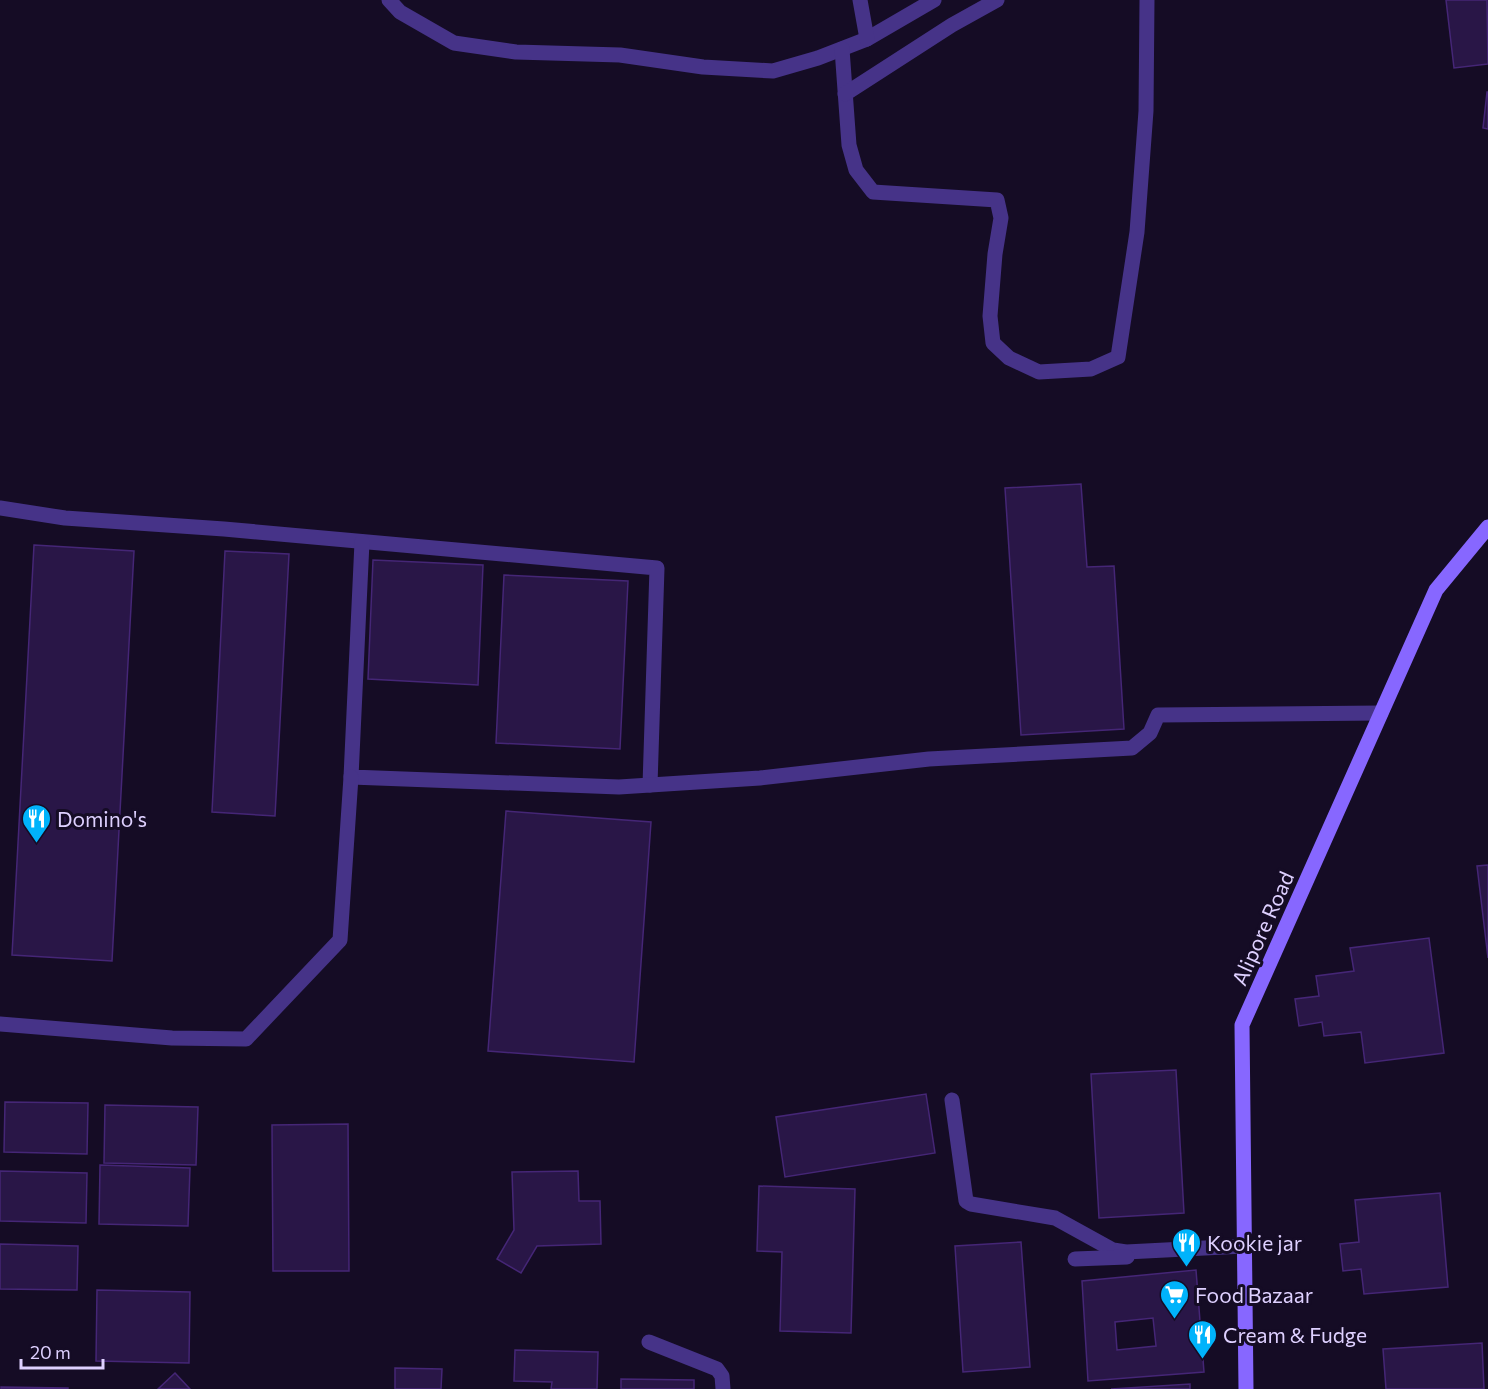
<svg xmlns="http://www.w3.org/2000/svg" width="1488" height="1389" font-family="Commissioner,sans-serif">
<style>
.building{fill:#291647;stroke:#452676;stroke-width:1.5;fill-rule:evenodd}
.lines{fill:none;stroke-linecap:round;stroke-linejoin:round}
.lane{stroke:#463388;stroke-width:15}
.secondary{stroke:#8767ff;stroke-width:15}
.labels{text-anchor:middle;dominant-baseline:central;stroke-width:6;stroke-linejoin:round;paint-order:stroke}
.poi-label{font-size:21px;fill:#ded0ff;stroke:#150c25;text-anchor:start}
.street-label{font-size:21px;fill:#ded0ff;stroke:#150c25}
</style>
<rect width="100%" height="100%" fill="#150c25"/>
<g class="building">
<polygon points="1446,0 1487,0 1488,64 1454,68"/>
<polygon points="1487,92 1488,92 1488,129 1483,128"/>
<polygon points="1081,484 1087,567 1114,566 1124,729 1021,735 1005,488"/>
<polygon points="34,545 134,551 112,961 12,955"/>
<polygon points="225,551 289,554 275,816 212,812"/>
<polygon points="373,560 483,565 478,685 368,679"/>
<polygon points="504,575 628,581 620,749 496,743"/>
<polygon points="506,811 651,822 634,1062 488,1051"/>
<polygon points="1488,865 1488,958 1477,866"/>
<polygon points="1429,938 1444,1053 1365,1063 1361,1032 1324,1036 1322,1022 1299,1026 1295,999 1319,996 1316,976 1354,971 1350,948"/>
<polygon points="1176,1070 1184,1213 1099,1218 1091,1074"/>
<polygon points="926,1094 935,1153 785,1177 776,1117"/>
<polygon points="5,1102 88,1103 87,1154 4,1152"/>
<polygon points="105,1105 198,1107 196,1165 104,1163"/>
<polygon points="348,1124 349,1271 273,1271 272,1125"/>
<polygon points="100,1165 190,1168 188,1226 99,1224"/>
<polygon points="0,1171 87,1173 86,1223 0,1221"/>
<polygon points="578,1171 579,1201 600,1201 601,1244 537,1246 521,1273 497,1259 514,1230 512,1172"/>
<polygon points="759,1186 855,1189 851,1333 780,1331 782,1252 757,1251"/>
<polygon points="1440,1193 1448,1287 1364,1294 1361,1269 1343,1271 1340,1244 1359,1242 1355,1200"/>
<polygon points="1021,1242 1030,1367 963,1372 955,1246"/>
<polygon points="0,1244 78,1246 77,1290 0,1289"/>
<path d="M 1196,1270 L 1204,1372 L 1088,1381 L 1082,1281 ZM 1153,1318 L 1156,1346 L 1117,1350 L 1115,1322 Z"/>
<polygon points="97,1290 190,1292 189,1363 96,1361"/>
<polygon points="1482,1343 1484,1389 1386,1389 1383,1349"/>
<polygon points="515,1350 598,1352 597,1389 551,1389 552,1382 514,1381"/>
<polygon points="395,1368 442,1369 441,1389 395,1389"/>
<polygon points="175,1373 190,1389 158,1389"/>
<polygon points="621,1379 694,1380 694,1389 621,1389"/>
<polygon points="1190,1384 1190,1389 1111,1389"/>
<polygon points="1,1387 68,1388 68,1389 1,1389"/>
</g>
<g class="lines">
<g class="lane">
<polyline points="389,0 400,12 454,43 516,52 620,55 703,67 773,71 818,58 867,39 934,0"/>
<polyline points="860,0 867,39"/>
<polyline points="842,49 849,145 856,170 873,192 997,200 1001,218 995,254 990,316 993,343 1009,358 1039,372 1091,369 1118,357 1137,232 1146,111 1147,0"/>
<polyline points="845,94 952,25 997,0"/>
<polyline points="0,508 65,518 224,529 657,568 650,785"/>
<polyline points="362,542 351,777 619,787 760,778 929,759 1132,748 1150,733 1158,715 1381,713"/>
<polyline points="0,1024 172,1038 246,1039 340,940 351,777"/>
<polyline points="952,1100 966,1201 971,1204 1055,1218 1113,1250 1126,1252 1244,1246"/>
<polyline points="1075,1259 1127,1257"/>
<polyline points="649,1342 717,1369 722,1376 723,1389"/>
</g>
<polyline class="secondary" points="1246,1389 1242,1025 1436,590 1488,527"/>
</g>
<defs>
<symbol id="restaurant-pin" viewBox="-11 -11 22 30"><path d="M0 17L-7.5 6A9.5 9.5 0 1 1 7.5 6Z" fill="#00b3fb" stroke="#150c25"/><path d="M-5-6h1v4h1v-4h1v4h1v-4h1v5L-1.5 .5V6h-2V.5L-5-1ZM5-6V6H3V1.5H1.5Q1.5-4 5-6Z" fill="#fff"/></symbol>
<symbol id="supermarket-pin" viewBox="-11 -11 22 30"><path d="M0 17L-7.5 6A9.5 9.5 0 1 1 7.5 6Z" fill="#00b3fb" stroke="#150c25"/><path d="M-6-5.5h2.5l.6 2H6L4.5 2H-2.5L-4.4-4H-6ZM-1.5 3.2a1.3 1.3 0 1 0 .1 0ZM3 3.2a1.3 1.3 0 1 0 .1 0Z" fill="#fff"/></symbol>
</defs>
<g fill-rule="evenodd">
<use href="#restaurant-pin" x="20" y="802" width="33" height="45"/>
<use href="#restaurant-pin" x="1170" y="1226" width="33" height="45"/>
<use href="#supermarket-pin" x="1158" y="1278" width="33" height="45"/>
<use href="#restaurant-pin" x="1186" y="1318" width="33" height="45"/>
</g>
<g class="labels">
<g class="poi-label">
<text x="57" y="818">Domino's</text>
<text x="1207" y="1242">Kookie jar</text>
<text x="1195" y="1294">Food Bazaar</text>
<text x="1223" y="1334">Cream &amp; Fudge</text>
</g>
<g class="street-label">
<text transform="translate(1262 928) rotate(-66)">Alipore Road</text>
</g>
</g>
<path d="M21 1359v9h82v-9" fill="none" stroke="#ded0ff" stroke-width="3"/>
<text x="30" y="1359" font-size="18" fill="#ded0ff" stroke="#150c25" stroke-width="4.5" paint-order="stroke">20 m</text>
</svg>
